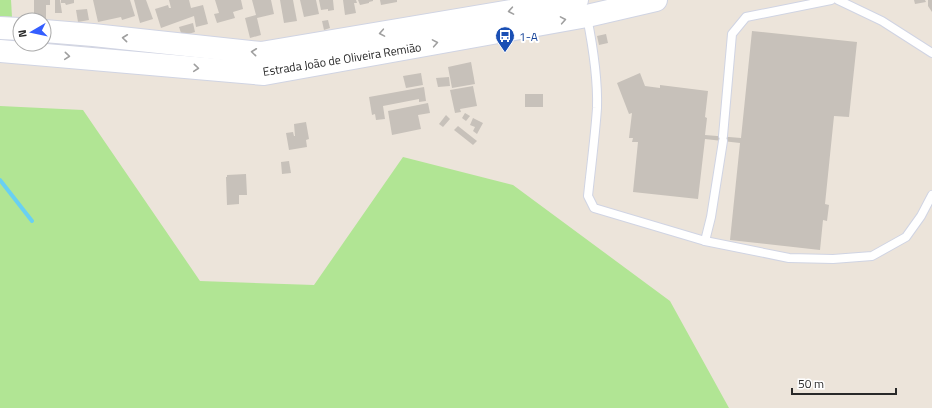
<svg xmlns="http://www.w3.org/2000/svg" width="932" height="408" font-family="'Titillium Web',sans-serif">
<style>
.green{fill:#b1e594}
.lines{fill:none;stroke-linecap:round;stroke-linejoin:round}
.stream{stroke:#69d0f2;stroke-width:4}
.building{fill:#c7c1ba}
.lane-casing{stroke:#d0d4e3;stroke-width:10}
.secondary-casing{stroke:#d0d4e3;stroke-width:24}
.lane{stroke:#fff;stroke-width:8}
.secondary{stroke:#fff;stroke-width:22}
.oneway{stroke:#9f9f9f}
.labels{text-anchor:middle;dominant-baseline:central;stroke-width:4;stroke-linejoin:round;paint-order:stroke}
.transit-label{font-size:12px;fill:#164399;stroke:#fff;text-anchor:start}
.street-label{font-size:12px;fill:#292929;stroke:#fff}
</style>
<rect width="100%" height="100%" fill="#ece4da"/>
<g class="green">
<polygon points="0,0 11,0 12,17 0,16"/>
<polygon points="0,106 83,110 200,281 314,285 403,157 513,185 670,301 729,408 0,408"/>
</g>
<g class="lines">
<polyline class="stream" points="0,180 32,221"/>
</g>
<g class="building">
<polygon points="34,0 50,0 50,5 46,5 46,19 34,19"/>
<polygon points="55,0 60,0 62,13 55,13"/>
<polygon points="61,0 74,0 74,3 66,5 65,3 61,3"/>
<polygon points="93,0 130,0 135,16 122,20 121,17 98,22"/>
<polygon points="134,0 146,0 153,19 140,23"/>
<polygon points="169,0 189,0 191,8 203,5 208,24 196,27 194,16 161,28 155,9 168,5 169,8 171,8"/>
<polygon points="215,0 241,0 243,9 233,12 235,18 217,23 214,14 219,13"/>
<polygon points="252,0 271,0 274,14 257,18 261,35 250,38 245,18 256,15"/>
<polygon points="280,0 293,0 297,21 284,23"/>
<polygon points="300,0 316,0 319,14 304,17"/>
<polygon points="319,0 333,0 334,10 328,11 328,9 321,10"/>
<polygon points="343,0 356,0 357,3 354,3 356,13 345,15"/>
<polygon points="358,0 373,0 373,1 369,2 369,3 360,5"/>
<polygon points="380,0 397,0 397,2 381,5"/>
<polygon points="914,0 925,0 926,2 915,4"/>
<polygon points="928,0 932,0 932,12 928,6"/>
<polygon points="87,9 89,20 78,22 76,10"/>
<polygon points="328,20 330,28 324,30 322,21"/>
<polygon points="193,23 195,32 182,36 179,27"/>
<polygon points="752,31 857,42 849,117 834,116 825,204 829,205 827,221 823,220 820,250 730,240 740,143 705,139 698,199 633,192 638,142 632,142 633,138 629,138 632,113 629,114 617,83 640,73 645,86 660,88 660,85 708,91 705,117 707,118 705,135 741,138"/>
<polygon points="606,34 608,43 599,45 597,36"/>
<polygon points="471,62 475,84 452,88 448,67"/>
<polygon points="421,73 423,85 406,88 403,76"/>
<polygon points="449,77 450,86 438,87 436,78"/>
<polygon points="473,86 477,106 460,109 461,112 455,113 450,90"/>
<polygon points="424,87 426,101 419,102 419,99 383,106 385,119 376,120 375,114 372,115 369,97"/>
<rect x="525" y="94" width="18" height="13"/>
<polygon points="428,103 430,113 418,115 421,129 392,135 388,111"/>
<polygon points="465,113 470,116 466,121 462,118"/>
<polygon points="446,115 450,119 443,127 439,124"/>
<polygon points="473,118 483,123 477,134 473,131 475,127 470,125"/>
<polygon points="306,122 309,139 306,140 307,147 289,150 286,133 293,132 294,136 295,136 294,124"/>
<polygon points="458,126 477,141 473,145 454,130"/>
<polygon points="289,161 291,173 282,174 281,162"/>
<polygon points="246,174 247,195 239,195 239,204 227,205 226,177 227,177 227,175"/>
</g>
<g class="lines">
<defs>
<g id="lane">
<polyline points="838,0 882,21 932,53"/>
<path d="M 587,17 C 593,47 598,77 597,108 C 595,137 591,167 588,196 L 594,208 L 705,241 L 711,217 L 723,141"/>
<polyline points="723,136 732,34 746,17 831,0"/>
<polyline points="705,241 789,258 833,259 872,256 906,237 921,216 932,195"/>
</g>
<g id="secondary">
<polyline points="0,28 20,29"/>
<polyline points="44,31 93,35 261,53 577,0"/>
<polyline points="0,51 264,74 587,16 656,0"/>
</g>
</defs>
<use href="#lane" class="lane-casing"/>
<use href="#secondary" class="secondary-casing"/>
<use href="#lane" class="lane"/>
<use href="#secondary" class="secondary"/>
</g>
<defs><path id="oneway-chevron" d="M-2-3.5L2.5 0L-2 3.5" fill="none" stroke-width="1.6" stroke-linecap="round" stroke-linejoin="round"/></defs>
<g class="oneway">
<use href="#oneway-chevron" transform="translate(511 11) rotate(170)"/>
<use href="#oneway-chevron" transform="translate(563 20) rotate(-10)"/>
<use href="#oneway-chevron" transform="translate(382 33) rotate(170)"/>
<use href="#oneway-chevron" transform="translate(125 38) rotate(-174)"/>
<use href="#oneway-chevron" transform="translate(435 43) rotate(-10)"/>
<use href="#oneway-chevron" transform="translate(254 52) rotate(-174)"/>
<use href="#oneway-chevron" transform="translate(67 56) rotate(5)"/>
<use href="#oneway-chevron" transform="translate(196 68) rotate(5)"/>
</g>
<defs>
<symbol id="bus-pin" viewBox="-11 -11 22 30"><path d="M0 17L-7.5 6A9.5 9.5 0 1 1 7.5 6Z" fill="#1a4fb4" stroke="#fff"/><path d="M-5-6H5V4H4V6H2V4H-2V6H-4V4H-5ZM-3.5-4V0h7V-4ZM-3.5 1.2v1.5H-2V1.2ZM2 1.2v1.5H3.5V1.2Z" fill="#fff"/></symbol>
</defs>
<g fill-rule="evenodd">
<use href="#bus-pin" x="494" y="25" width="22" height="30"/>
</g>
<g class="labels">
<g class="transit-label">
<text x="519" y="36">1-A</text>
</g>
<g class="street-label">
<text transform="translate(342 59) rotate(-9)">Estrada João de Oliveira Remião</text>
</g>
</g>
<g transform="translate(32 32) rotate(261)"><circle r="19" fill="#ffffff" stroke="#a9a9a9"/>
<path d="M0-3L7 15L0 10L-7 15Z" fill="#345eff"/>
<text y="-6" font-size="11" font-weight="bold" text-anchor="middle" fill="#292929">N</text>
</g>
<path d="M792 388v6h104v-6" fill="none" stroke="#292929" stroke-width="2"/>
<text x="798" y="388" font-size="12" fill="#292929" stroke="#ffffff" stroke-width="3" paint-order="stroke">50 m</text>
</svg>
